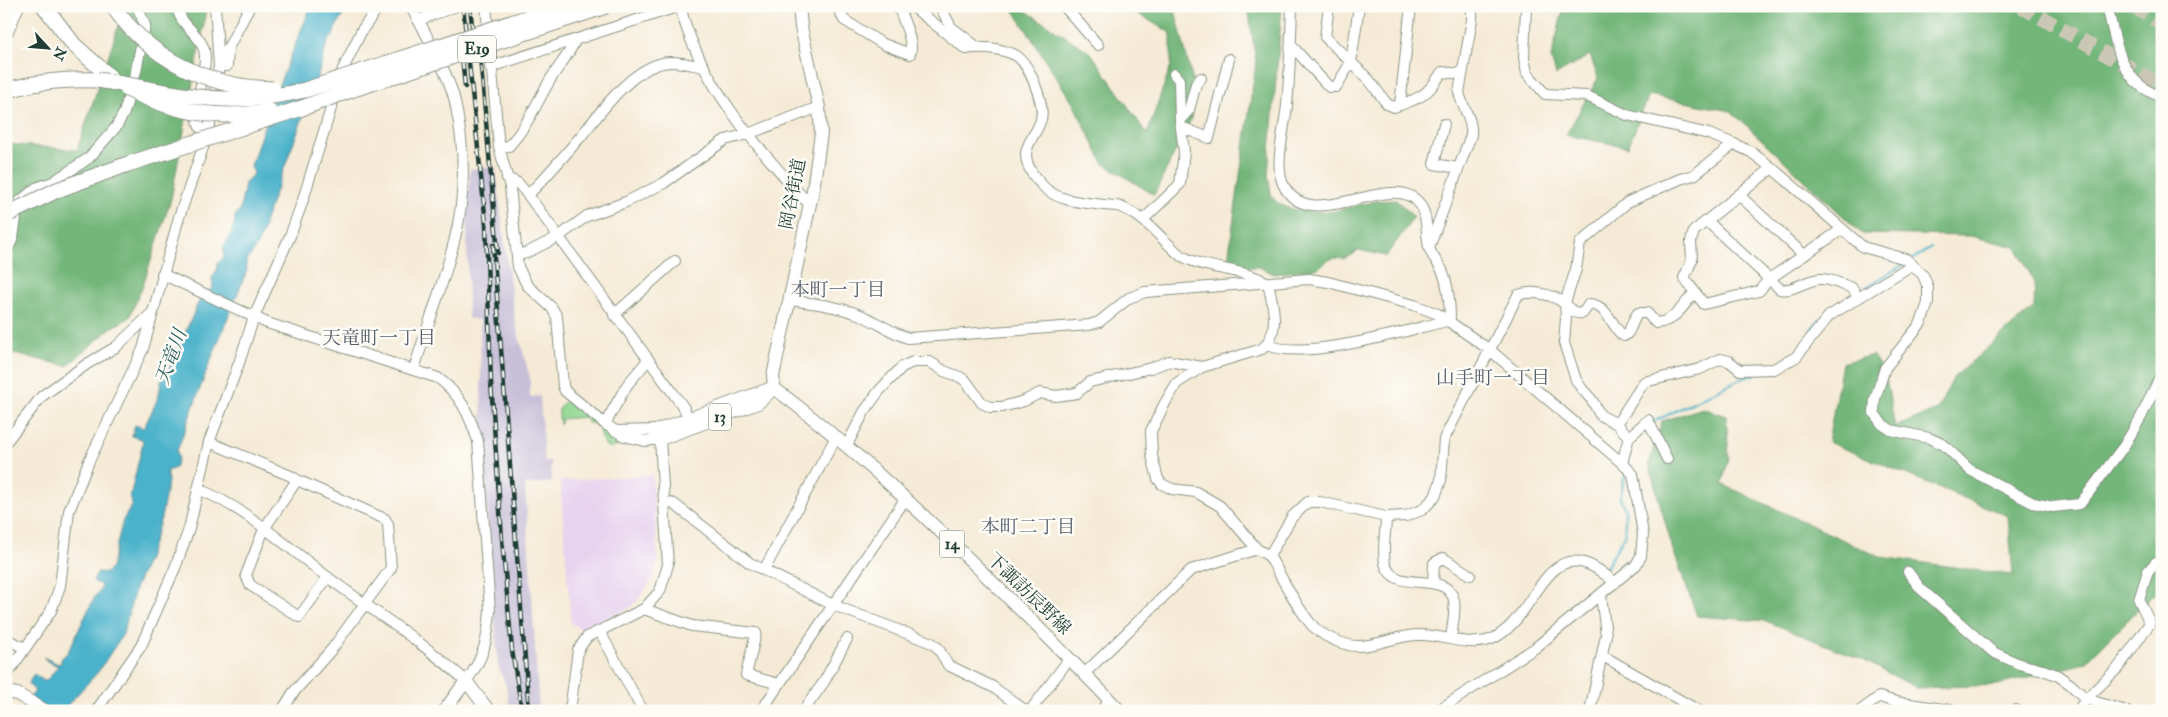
<svg xmlns="http://www.w3.org/2000/svg" width="2168" height="717" font-family="'IM FELL Double Pica','Noto Serif JP',serif">
<style>
.built{fill:#e7d2ef}
.industrial{fill:#c8bfd8}
.green{fill:#8dd48e;stroke:#568861}
.forest{fill:#72b679;stroke:#487a56}
.water{fill:#4cb2cb;stroke:#367880}
.lines{fill:none;stroke-linecap:round;stroke-linejoin:round}
.stream{stroke:#4cb2cb;stroke-width:2.5}
.minor-tunnel{stroke:#cac7b5;stroke-width:10;stroke-dasharray:10 5;stroke-linecap:butt}
.highway-tunnel{stroke:#cac7b5;stroke-width:15;stroke-dasharray:15 8;stroke-linecap:butt}
.minor-casing{stroke:#8a9484;stroke-width:12}
.major-casing{stroke:#8a9484;stroke-width:14}
.highway-casing{stroke:#8a9484;stroke-width:17}
.minor{stroke:#fff;stroke-width:10}
.major{stroke:#fff;stroke-width:12}
.highway{stroke:#fff;stroke-width:15}
.rail-casing{stroke:#1f3d34;stroke-width:4.5}
.rail{stroke:#fdfcf7;stroke-width:2.5;stroke-dasharray:8;stroke-linecap:butt}
.highway-bridge-casing{stroke:#8a9484;stroke-width:17;stroke-linecap:butt}
.highway-bridge{stroke:#fff;stroke-width:15}
.labels{text-anchor:middle;dominant-baseline:central;stroke-width:5;stroke-linejoin:round;paint-order:stroke}
.shield{fill:#fdfcf7;stroke:#62766e;stroke-width:1}
.shield-label{font-size:16px;font-weight:bold;fill:#1f3d34}
.street-label{font-size:18px;fill:#1f3d34;stroke:#fdfcf7}
.neighbourhood-label{font-size:19px;fill:#555f6b;stroke:#fdfcf7}
.water-label{font-size:19px;font-style:italic;fill:#2c6061;stroke:#fdfcf7}
</style>
<rect width="100%" height="100%" fill="#fdfcf7"/>
<filter id="ink" filterUnits="userSpaceOnUse"><feTurbulence type="fractalNoise" baseFrequency=".02" numOctaves="2"/><feDisplacementMap in="SourceGraphic" scale="10" xChannelSelector="R" yChannelSelector="G"/><feConvolveMatrix kernelMatrix="1 2 1 2 8 2 1 2 1" color-interpolation-filters="sRGB"/></filter>
<filter id="wash" filterUnits="userSpaceOnUse"><feTurbulence type="fractalNoise" baseFrequency=".0096" numOctaves="4" result="noise"/><feDisplacementMap in="SourceGraphic" scale="20" xChannelSelector="R" yChannelSelector="G"/><feGaussianBlur stdDeviation="1.12" result="paint"/><feColorMatrix in="noise" values="0 0 0 0 0 0 0 0 0 0 0 0 0 0 0 0 0 1.4 0 .05"/><feComposite in="paint" operator="in"/></filter>
<g filter="url(#wash)">
<rect width="100%" height="100%" fill="#f5ead5"/>
<polygon class="built" points="652,475 658,560 652,579 638,600 630,608 581,629 571,623 560,481"/>
<polygon class="industrial" points="495,167 515,321 530,378 530,397 540,396 544,461 551,461 552,482 525,485 539,711 510,711 506,686 498,665 482,440 480,320 468,318 467,214 470,169"/>
<path class="green" d="M 567,401 L 602,428 L 623,440 L 620,445 C 603,454 602,440 600,428 L 593,423 L 587,423 L 586,417 L 562,419 L 560,425 C 559,415 556,405 567,401 Z"/>
<g class="forest">
<polygon points="125,6 206,6 204,24 171,199 142,288 129,318 111,328 67,366 6,352 6,144 77,150"/>
<polygon points="1011,6 1018,6 1091,53 1147,134 1171,65 1171,33 1124,6 1174,6 1195,90 1191,119 1154,195 1103,163 1074,105"/>
<polygon points="1248,6 1282,6 1268,175 1271,194 1276,202 1288,208 1310,212 1334,211 1376,201 1396,200 1414,217 1386,256 1359,250 1344,259 1335,258 1328,260 1318,268 1274,274 1259,267 1227,267 1256,63"/>
<polygon points="1564,6 2162,6 2162,575 2159,589 2085,663 1998,685 1917,688 1863,660 1766,621 1697,616 1673,550 1649,464 1662,421 1703,408 1726,416 1729,458 1722,484 1880,557 2013,575 2008,516 1828,442 1842,363 1873,355 1886,378 1895,427 1937,410 1954,377 2034,307 2035,283 2016,247 1971,236 1862,234 1731,111 1649,95 1628,147 1566,135 1598,78 1590,55 1556,75 1551,58"/>
</g>
<path class="water" d="M 311,6 L 348,6 L 335,29 L 333,36 L 329,40 L 326,47 L 317,79 L 265,220 C 266,228 255,250 251,255 C 250,257 247,258 246,261 L 247,270 L 208,367 L 177,451 L 178,458 L 175,468 L 167,471 L 168,482 L 161,518 L 148,559 L 136,586 L 123,634 L 98,672 L 62,711 L 20,711 L 35,691 L 28,684 L 34,674 L 44,681 L 49,678 L 58,666 L 47,661 L 43,657 L 58,664 L 61,663 C 60,656 66,656 69,650 C 78,632 86,613 96,595 L 99,592 L 102,586 L 93,581 L 98,572 L 106,573 L 111,568 L 123,520 L 132,505 L 130,497 L 143,442 L 142,439 L 132,436 L 135,425 L 144,428 L 158,398 L 162,378 L 169,369 L 199,301 L 213,287 L 212,278 L 218,268 L 217,264 L 224,257 L 223,247 C 229,241 236,224 235,216 L 240,210 L 245,183 L 254,173 L 251,166 L 271,104 Z"/>
<g class="lines">
<g class="stream">
<polyline points="1911,260 1931,248"/>
<polyline points="1857,293 1906,263"/>
<polyline points="1811,330 1820,319"/>
<polyline points="1651,423 1740,379 1755,374"/>
<polyline points="1606,568 1625,534 1625,510 1620,498 1626,470"/>
</g>
</g>
</g>
<g filter="url(#ink)">
<g class="lines">
<polyline class="minor-tunnel" points="454,7 468,6"/>
<g class="highway-tunnel">
<polyline points="2021,6 2162,86"/>
<polyline points="2134,6 2162,24"/>
</g>
<defs>
<g id="minor">
<path d="M 177,6 C 179,28 206,34 205,59 C 205,72 191,119 201,128 C 203,129 206,129 209,130"/>
<path d="M 410,6 C 424,29 450,77 455,102 C 465,148 466,197 454,242 C 443,285 427,327 414,369"/>
<polyline points="486,6 499,147 510,187 518,267 527,285 552,308 557,317 563,386 565,391 605,424 624,436 645,441 660,439"/>
<path d="M 680,6 C 699,83 757,147 809,204"/>
<polyline points="777,6 781,9"/>
<path d="M 837,6 L 844,20 L 883,44 L 910,54 C 915,44 902,17 898,6"/>
<path d="M 912,6 L 966,49 C 981,46 1000,48 1015,55 C 1029,62 1045,104 1041,119 C 1038,132 1027,141 1026,154 C 1026,165 1033,176 1041,184 C 1056,202 1082,202 1104,205 C 1110,206 1118,205 1123,208 C 1140,215 1154,230 1167,243 C 1172,247 1176,253 1182,256 C 1207,270 1241,268 1268,283 C 1273,305 1281,332 1262,349 L 1202,367 L 1177,383 L 1165,403 L 1151,431 L 1152,456 L 1158,479 L 1162,484 L 1172,489 L 1196,492 L 1220,506 L 1257,549 L 1269,556 C 1282,577 1295,605 1311,624 C 1320,635 1343,646 1358,646 C 1380,646 1399,634 1421,635 C 1443,635 1471,648 1492,639 C 1540,618 1546,518 1615,583"/>
<polyline points="940,6 951,27 977,47"/>
<polyline points="1064,6 1098,45"/>
<path d="M 1292,6 C 1291,39 1290,72 1287,105 C 1285,127 1274,164 1283,184 C 1309,240 1396,164 1421,206 C 1428,218 1426,234 1429,247 C 1431,256 1438,262 1442,270 C 1449,286 1450,306 1450,322"/>
<polyline points="1329,6 1325,37 1351,62"/>
<polyline points="1526,6 1524,58 1527,73 1545,94 1587,96 1627,115 1709,134 1734,144 1751,152 1772,168 1863,247 1906,259 1923,275 1928,287 1928,303 1921,323 1885,368 1875,399 1874,413 1882,424 1891,430 1929,438 1944,445 1970,470 2033,503 2053,507 2080,504 2124,446 2141,417 2162,373"/>
<path d="M 2107,6 C 2114,32 2118,69 2141,86 C 2147,91 2155,94 2162,98"/>
<polyline points="419,20 454,7"/>
<path d="M 1291,45 L 1329,87 L 1336,87 L 1351,62 L 1369,80 L 1387,104 L 1394,107 C 1421,98 1427,96 1442,72 L 1462,74"/>
<polyline points="1351,62 1359,6"/>
<polyline points="219,66 227,66 228,48 250,6"/>
<polyline points="490,67 680,6"/>
<polyline points="1400,105 1411,6"/>
<polyline points="1180,120 1189,110 1196,84 1201,78"/>
<polyline points="1444,124 1434,164 1458,168"/>
<polyline points="1181,127 1209,138 1229,59"/>
<path d="M 499,147 L 509,146 C 528,125 536,104 550,80 C 558,67 568,56 575,41"/>
<polyline points="1772,168 1694,231 1691,241 1692,260 1684,278 1704,304 1759,291 1769,279 1841,230"/>
<polyline points="507,178 518,183 528,195 684,408 688,418"/>
<path d="M 528,195 C 547,176 564,156 582,135 C 601,112 628,73 659,64 C 672,59 691,65 704,67"/>
<polyline points="1740,196 1804,255"/>
<polyline points="1143,220 1180,184 1184,152 1180,120 1179,80 1174,74"/>
<path d="M 1707,221 L 1780,289 C 1795,292 1807,278 1822,279 C 1831,279 1843,285 1852,288 L 1858,297"/>
<path d="M 1430,245 L 1471,135 C 1473,119 1462,108 1459,92 L 1472,20 L 1472,6"/>
<polyline points="6,253 13,238 18,203 36,188 53,182 89,158 116,127 124,113 136,71 145,25 137,6"/>
<polyline points="517,255 526,253 558,237 587,216 626,202 664,183 725,140 748,134 819,107"/>
<path d="M 162,274 L 267,323 L 438,378 C 461,395 469,414 478,441 L 490,610 C 488,638 484,659 466,681 C 423,642 373,611 326,576 C 286,546 246,508 198,489"/>
<path d="M 790,300 C 812,303 837,306 858,314 C 876,321 890,332 908,338 L 1089,325 L 1099,322 L 1129,298 L 1145,292 L 1309,279 L 1328,282 L 1414,305 L 1438,314 L 1490,350 L 1622,463 L 1633,474 L 1643,534 L 1641,556 L 1636,565 L 1535,648 L 1437,711"/>
<polyline points="614,315 675,261"/>
<path d="M 1267,345 C 1307,361 1403,331 1447,321"/>
<polyline points="605,424 627,385 648,360"/>
<polyline points="1617,424 1644,382 1700,369 1720,359 1729,361 1740,370 1774,369 1796,357 1829,316 1912,265"/>
<polyline points="1629,437 1648,420 1667,459"/>
<polyline points="6,442 42,396 87,364 116,347 152,313"/>
<polyline points="209,442 291,476 297,480 385,519 388,524 391,568 332,649 293,693 282,711"/>
<polyline points="847,445 864,412 879,391 902,367 913,362 930,362 944,371 960,377 966,381 982,403 990,407 1002,407 1024,401 1040,393 1056,396 1077,393 1090,382 1151,368 1169,361 1202,367"/>
<polyline points="1622,463 1629,437 1617,424 1600,415 1592,400 1582,389 1576,380 1564,343 1566,318 1565,303 1576,269 1580,243 1628,202 1680,179 1694,175 1734,144"/>
<polyline points="297,480 264,529 246,575 250,585 299,617 328,577"/>
<polyline points="664,502 674,504 750,563 833,605 932,643 938,648 948,665 993,687 1026,711"/>
<path d="M 1386,517 C 1386,531 1382,550 1385,563 C 1393,596 1445,568 1454,600 C 1456,611 1452,628 1451,639"/>
<path d="M 1269,556 L 1292,517 L 1308,502 L 1320,502 L 1386,517 L 1406,516 L 1422,510 L 1435,497 L 1441,480 L 1444,439 L 1518,295 C 1531,290 1552,294 1564,303 C 1571,308 1573,315 1583,313 L 1589,304 C 1605,304 1612,324 1621,334 L 1624,336 C 1631,333 1632,320 1638,313 L 1647,313 L 1656,323 C 1674,322 1683,306 1694,293"/>
<polyline points="764,570 836,437"/>
<polyline points="1908,572 1921,589 1993,652 2019,664 2043,670 2057,675 2070,684 2086,699 2078,711"/>
<polyline points="1433,583 1434,563 1443,558 1470,575"/>
<polyline points="644,609 692,626 756,633 746,675 779,684"/>
<polyline points="600,632 643,711"/>
<polyline points="6,639 25,648"/>
<polyline points="1603,656 1699,711"/>
<polyline points="1084,674 1191,570 1257,549"/>
<polyline points="6,676 51,611 60,586 69,511 89,461 143,349 179,217 209,130 219,66 215,6"/>
<polyline points="96,711 141,646 175,568 189,529 209,442 239,363 254,317 290,236 302,203 343,69 362,30 379,6"/>
<polyline points="570,711 578,650 587,637 644,609 660,591 668,565 660,439 658,430 615,431"/>
<polyline points="761,711 906,498"/>
<polyline points="803,711 824,682 847,639"/>
<polyline points="1030,711 1070,658"/>
<polyline points="1101,711 1110,700"/>
<polyline points="1590,711 1606,635 1601,595"/>
<polyline points="1860,711 1879,697 1896,702 1956,711"/>
<polyline points="2014,711 2016,710"/>
<polyline points="2126,711 2086,699 2118,668 2150,623 2139,600 2148,571 2156,562 2162,562"/>
</g>
<g id="major">
<path d="M 774,388 C 845,441 909,501 973,563 C 1023,612 1072,660 1120,711"/>
<polyline points="774,388 773,376 813,190 821,133 819,107 801,27 799,6"/>
<polyline points="658,430 772,388"/>
<polyline points="660,439 758,403 774,388"/>
<polyline points="6,692 17,694 46,711"/>
<polyline points="444,711 466,681 489,711"/>
</g>
<g id="highway">
<polyline points="44,6 74,45 109,76"/>
<polyline points="6,30 16,6"/>
<path d="M 6,91 C 36,81 66,79 97,80"/>
</g>
</defs>
<use href="#minor" class="minor-casing"/>
<use href="#major" class="major-casing"/>
<use href="#highway" class="highway-casing"/>
<use href="#minor" class="minor"/>
<use href="#major" class="major"/>
<use href="#highway" class="highway"/>
<defs>
<g id="rail">
<polyline points="463,6 486,224 491,382 502,539 512,650 522,711"/>
<polyline points="470,6 474,44"/>
<polyline points="478,34 498,253"/>
<polyline points="461,45 465,87"/>
<polyline points="493,245 529,711"/>
</g>
</defs>
<use href="#rail" class="rail-casing"/>
<use href="#rail" class="rail"/>
<defs>
<g id="highway-bridge">
<path d="M 113,6 C 149,59 210,88 273,89"/>
<path d="M 97,80 C 140,86 183,98 226,99 C 253,100 279,96 305,90 L 563,6"/>
<path d="M 127,89 C 171,111 220,121 269,111"/>
<polyline points="6,215 57,190 128,164 302,108 348,91 606,6"/>
</g>
</defs>
<use href="#highway-bridge" class="highway-bridge-casing"/>
<use href="#highway-bridge" class="highway-bridge"/>
</g>
</g>
<g class="labels">
<g class="shield">
<rect x="458" y="35.5" width="38" height="27" rx="4"/>
<rect x="709" y="403.5" width="22" height="27" rx="4"/>
<rect x="939.5" y="530.5" width="25" height="27" rx="4"/>
</g>
<g class="shield-label">
<text x="477" y="49">E19</text>
<text x="720" y="417">13</text>
<text x="952" y="544">14</text>
</g>
<g class="street-label">
<text transform="translate(793 194) rotate(-79)">岡谷街道</text>
<text transform="translate(1029 594) rotate(44)">下諏訪辰野線</text>
</g>
<g class="neighbourhood-label">
<text x="838" y="290">本町一丁目</text>
<text x="379" y="338">天竜町一丁目</text>
<text x="1493" y="378">山手町一丁目</text>
<text x="1028" y="527">本町二丁目</text>
</g>
<g class="water-label">
<text transform="translate(171 357) rotate(-70)">天竜川</text>
</g>
</g>
<rect width="2168" height="717" fill="none" stroke="#fdfcf7" stroke-width="25"/>
<g transform="translate(48 48) rotate(116)" stroke="#fdfcf7" stroke-width="4" paint-order="stroke">
<path d="M0-4L9 19L0 12L-9 19Z" fill="#1f3d34"/>
<text y="-8" font-size="14" font-weight="bold" text-anchor="middle" fill="#1f3d34">N</text>
</g>
</svg>
